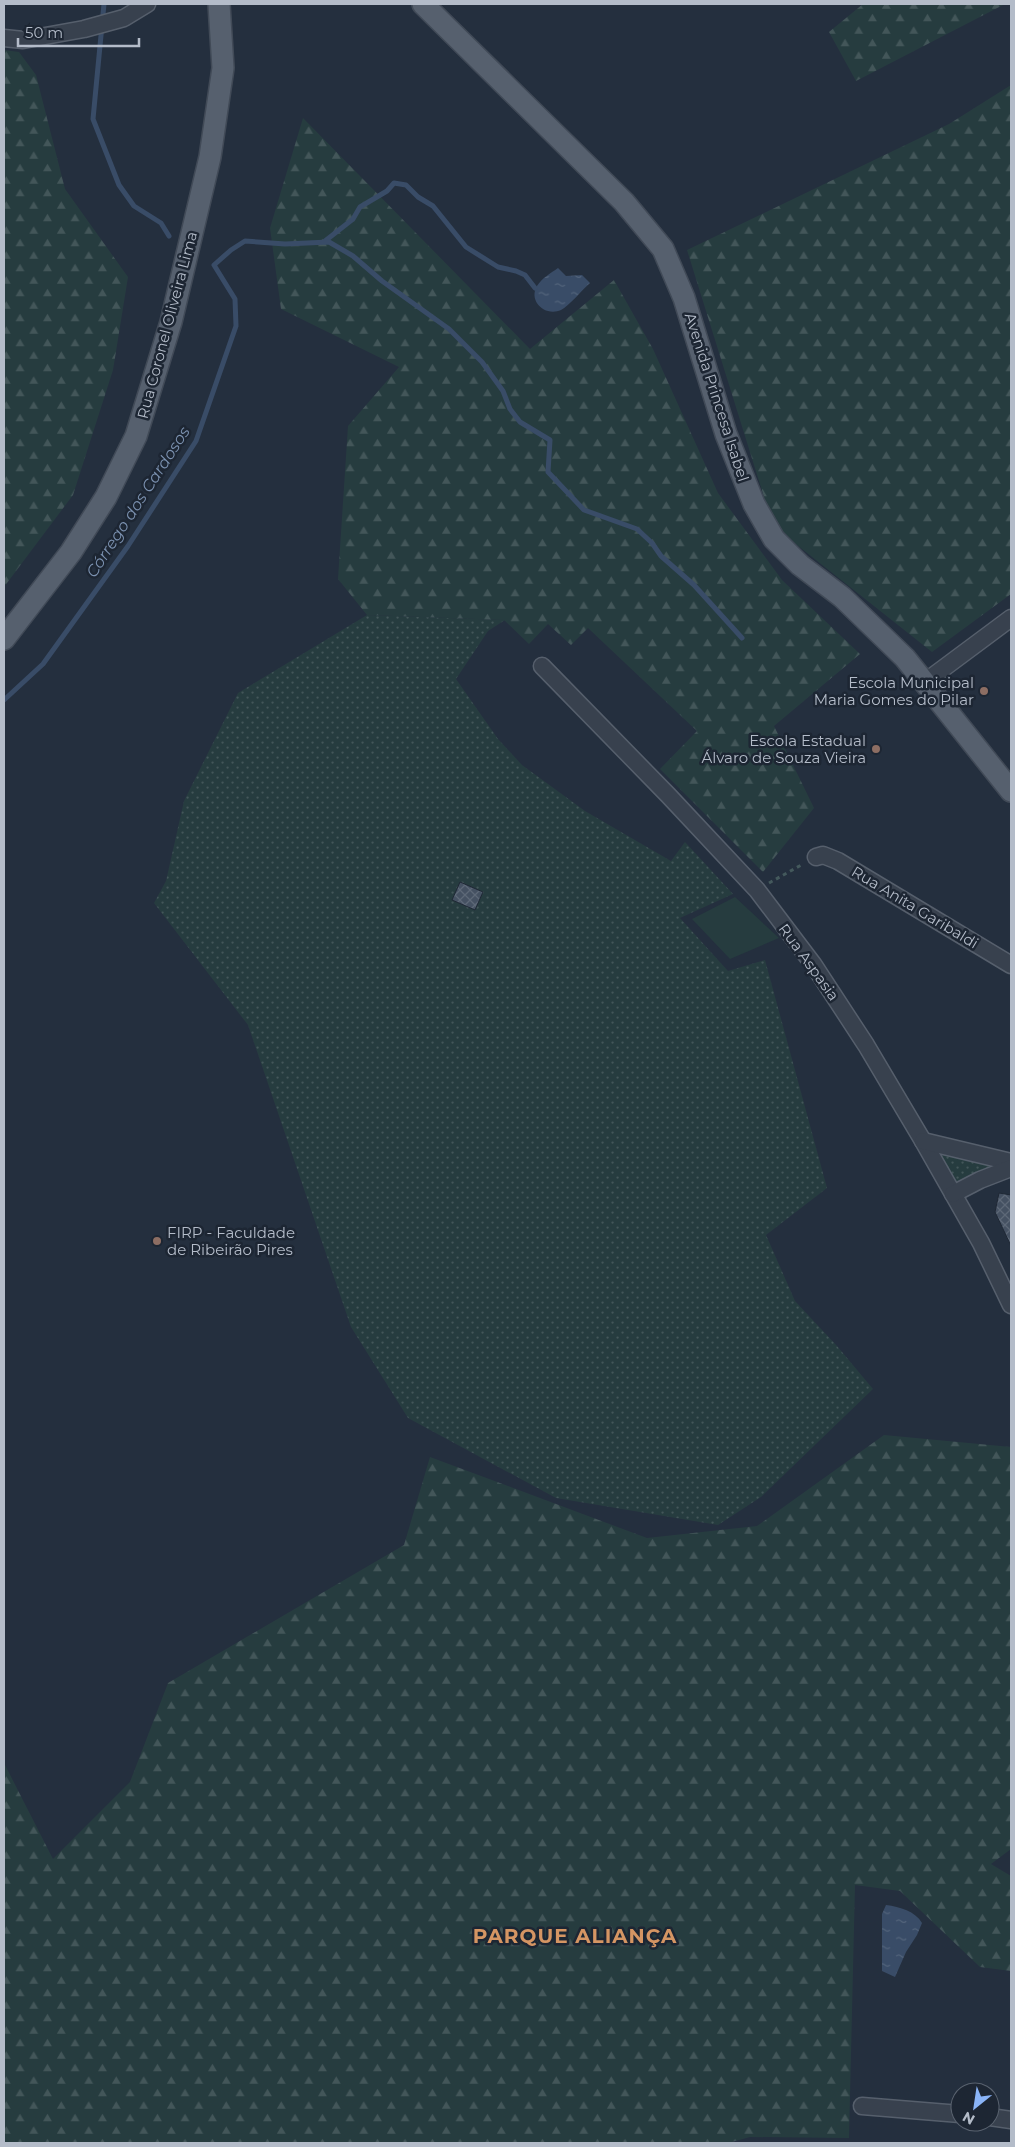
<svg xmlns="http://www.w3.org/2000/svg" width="1015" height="2147" font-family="Montserrat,sans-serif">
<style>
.green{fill:url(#green-dots)}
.forest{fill:url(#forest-firs)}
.pitch{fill:#263c3f}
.water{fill:url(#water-ripples)}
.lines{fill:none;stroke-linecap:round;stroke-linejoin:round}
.stream{stroke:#394c67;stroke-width:5}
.building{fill:url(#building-cross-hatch);stroke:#1f2835}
.minor-casing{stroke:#565f6c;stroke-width:19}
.major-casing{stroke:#414a57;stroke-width:24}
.path{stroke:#44595c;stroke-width:3;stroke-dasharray:4 4;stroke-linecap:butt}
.minor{stroke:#38414e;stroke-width:16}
.major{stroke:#56606e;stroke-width:21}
.education-dot{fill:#8d6e63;stroke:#1d2633;stroke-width:2}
.labels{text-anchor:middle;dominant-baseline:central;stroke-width:5;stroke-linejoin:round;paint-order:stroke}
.street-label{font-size:15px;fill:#b4bcc9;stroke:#1d2633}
.poi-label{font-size:15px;fill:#b4bcc9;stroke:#1d2633;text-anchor:end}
.water-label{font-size:16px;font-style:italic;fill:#7c92b1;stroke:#1d2633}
.district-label{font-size:20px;font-weight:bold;letter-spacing:1px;fill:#d59563;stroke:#1d2633}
</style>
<defs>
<pattern id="green-dots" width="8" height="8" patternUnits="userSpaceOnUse" patternTransform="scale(1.25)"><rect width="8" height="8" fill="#263c3f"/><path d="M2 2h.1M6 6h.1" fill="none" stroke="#435659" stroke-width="1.8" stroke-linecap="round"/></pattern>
<pattern id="forest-firs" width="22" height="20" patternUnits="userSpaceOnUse" patternTransform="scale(1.25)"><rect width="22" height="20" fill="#263c3f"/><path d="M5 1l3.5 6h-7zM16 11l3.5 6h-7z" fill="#435659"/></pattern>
<pattern id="water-ripples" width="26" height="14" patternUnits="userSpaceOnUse" patternTransform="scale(1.25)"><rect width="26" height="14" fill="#394c67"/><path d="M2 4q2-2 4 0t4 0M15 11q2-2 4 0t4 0" fill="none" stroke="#53647b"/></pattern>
<pattern id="building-cross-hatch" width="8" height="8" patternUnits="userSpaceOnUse" patternTransform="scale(1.25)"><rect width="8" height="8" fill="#455162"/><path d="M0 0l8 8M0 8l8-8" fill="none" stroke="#5d6877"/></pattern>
</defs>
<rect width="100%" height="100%" fill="#242f3e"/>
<g class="green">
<polygon points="367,615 505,620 488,631 456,679 498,739 522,765 585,811 671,861 685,842 733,894 680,918 728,971 765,960 827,1188 766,1235 795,1301 837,1346 873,1389 761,1497 718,1525 556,1498 408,1418 351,1327 248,1025 154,903 166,881 184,801 238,693"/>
<polygon points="935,1154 968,1154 1006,1167 955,1187"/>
</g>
<g class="forest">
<polygon points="863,4 1005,4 856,81 829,32"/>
<polygon points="4,50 19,52 36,75 65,189 128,277 113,370 73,495 4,587"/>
<polygon points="1011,85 1011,594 932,652 773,526 687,250 949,124"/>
<polygon points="303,118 530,349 614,280 653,349 718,493 782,580 860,654 774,726 814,808 763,872 660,769 697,731 588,628 571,645 548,624 529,644 504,620 367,615 338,579 348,426 399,367 281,309 270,228"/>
<polygon points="884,1435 1011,1447 1011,1849 991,1864 1011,1876 1011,1971 980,1967 900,1891 855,1885 849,2138 750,2137 728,2143 4,2143 4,1763 53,1859 130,1782 168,1683 404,1545 430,1457 647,1538 757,1526"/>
</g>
<polygon class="pitch" points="735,897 779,938 730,959 692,919"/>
<g class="water">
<path d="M 558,268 L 566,276 L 582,275 L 590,283 C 582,290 569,306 561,310 C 545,317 528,301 537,286 C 542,278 551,273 558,268 Z"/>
<path d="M 886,1905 C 900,1907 915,1911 922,1923 L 917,1935 L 906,1952 L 895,1977 L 882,1971 L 882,1914 Z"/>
</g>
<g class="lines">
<g class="stream">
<polyline points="104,4 93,119 119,185 134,206 161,223 169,236"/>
<polyline points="325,241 353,219 360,207 387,191 394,183 406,185 418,197 433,206 466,247 498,267 516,271 525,275 535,288"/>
<polyline points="4,700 43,664 128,546 196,441 236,326 235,299 214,265 231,250 245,241 285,244 329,242 353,256 382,281 449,329 482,362 503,391 510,409 520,422 550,440 548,472 584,510 637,529 652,543 661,556 694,585 742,638"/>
</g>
</g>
<g class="building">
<polygon points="460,882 483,892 475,910 452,900"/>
<polygon points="999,1193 1011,1195 1011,1246 995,1212"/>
</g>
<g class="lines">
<defs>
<g id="minor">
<polyline points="4,38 23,40 84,29 124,18 147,4"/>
<polyline points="542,666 668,795 757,890 813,964 866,1045 923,1141 981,1243 1011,1305"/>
<polyline points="925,682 1011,618"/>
<polyline points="816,857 823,855 838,861 1011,965"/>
<polyline points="923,1141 1011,1162"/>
<polyline points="953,1194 980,1180 1011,1168"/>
<polyline points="862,2106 960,2114"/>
<polyline points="990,2117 1011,2120"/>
</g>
<g id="major">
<polyline points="423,4 624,202 663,249 684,298 726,434 754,504 774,539 800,565 842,597 905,658 1011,791"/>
<polyline points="4,639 71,552 106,497 136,436 171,322 210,157 223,68 219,4"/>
</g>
</defs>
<use href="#minor" class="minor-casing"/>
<use href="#major" class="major-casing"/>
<polyline class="path" points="769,883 803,864"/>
<use href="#minor" class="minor"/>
<use href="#major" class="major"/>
</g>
<g class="education-dot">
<circle cx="984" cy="691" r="5"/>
<circle cx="876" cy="749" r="5"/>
<circle cx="157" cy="1241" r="5"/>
</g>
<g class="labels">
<g class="street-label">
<text transform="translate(167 325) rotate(-75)">Rua Coronel Oliveira Lima</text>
<text transform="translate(717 397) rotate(72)">Avenida Princesa Isabel</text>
<text transform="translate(915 907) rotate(31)">Rua Anita Garibaldi</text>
<text transform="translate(809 962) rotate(54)">Rua Aspasia</text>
</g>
<g class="poi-label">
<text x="974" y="682">Escola Municipal<tspan x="974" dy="17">Maria Gomes do Pilar</tspan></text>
<text x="866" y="740">Escola Estadual<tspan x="866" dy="17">Álvaro de Souza Vieira</tspan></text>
<text x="167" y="1232" text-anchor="start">FIRP - Faculdade<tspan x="167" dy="17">de Ribeirão Pires</tspan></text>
</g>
<g class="water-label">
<text transform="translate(138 502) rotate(-57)">Córrego dos Cardosos</text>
</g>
<g class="district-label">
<text x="575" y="1936">PARQUE ALIANÇA</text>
</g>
</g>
<rect width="1015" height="2147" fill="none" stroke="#b4bcc9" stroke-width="10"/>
<g transform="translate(975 2107) rotate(210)"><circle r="24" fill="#1d2633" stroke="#59626f"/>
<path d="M0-4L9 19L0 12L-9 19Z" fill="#8ab4f8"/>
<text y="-8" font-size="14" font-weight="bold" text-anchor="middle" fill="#b4bcc9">N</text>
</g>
<path d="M18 38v8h121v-8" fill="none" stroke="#b4bcc9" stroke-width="2.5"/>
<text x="25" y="38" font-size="15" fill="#b4bcc9" stroke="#1d2633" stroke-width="4" paint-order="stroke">50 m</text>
</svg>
